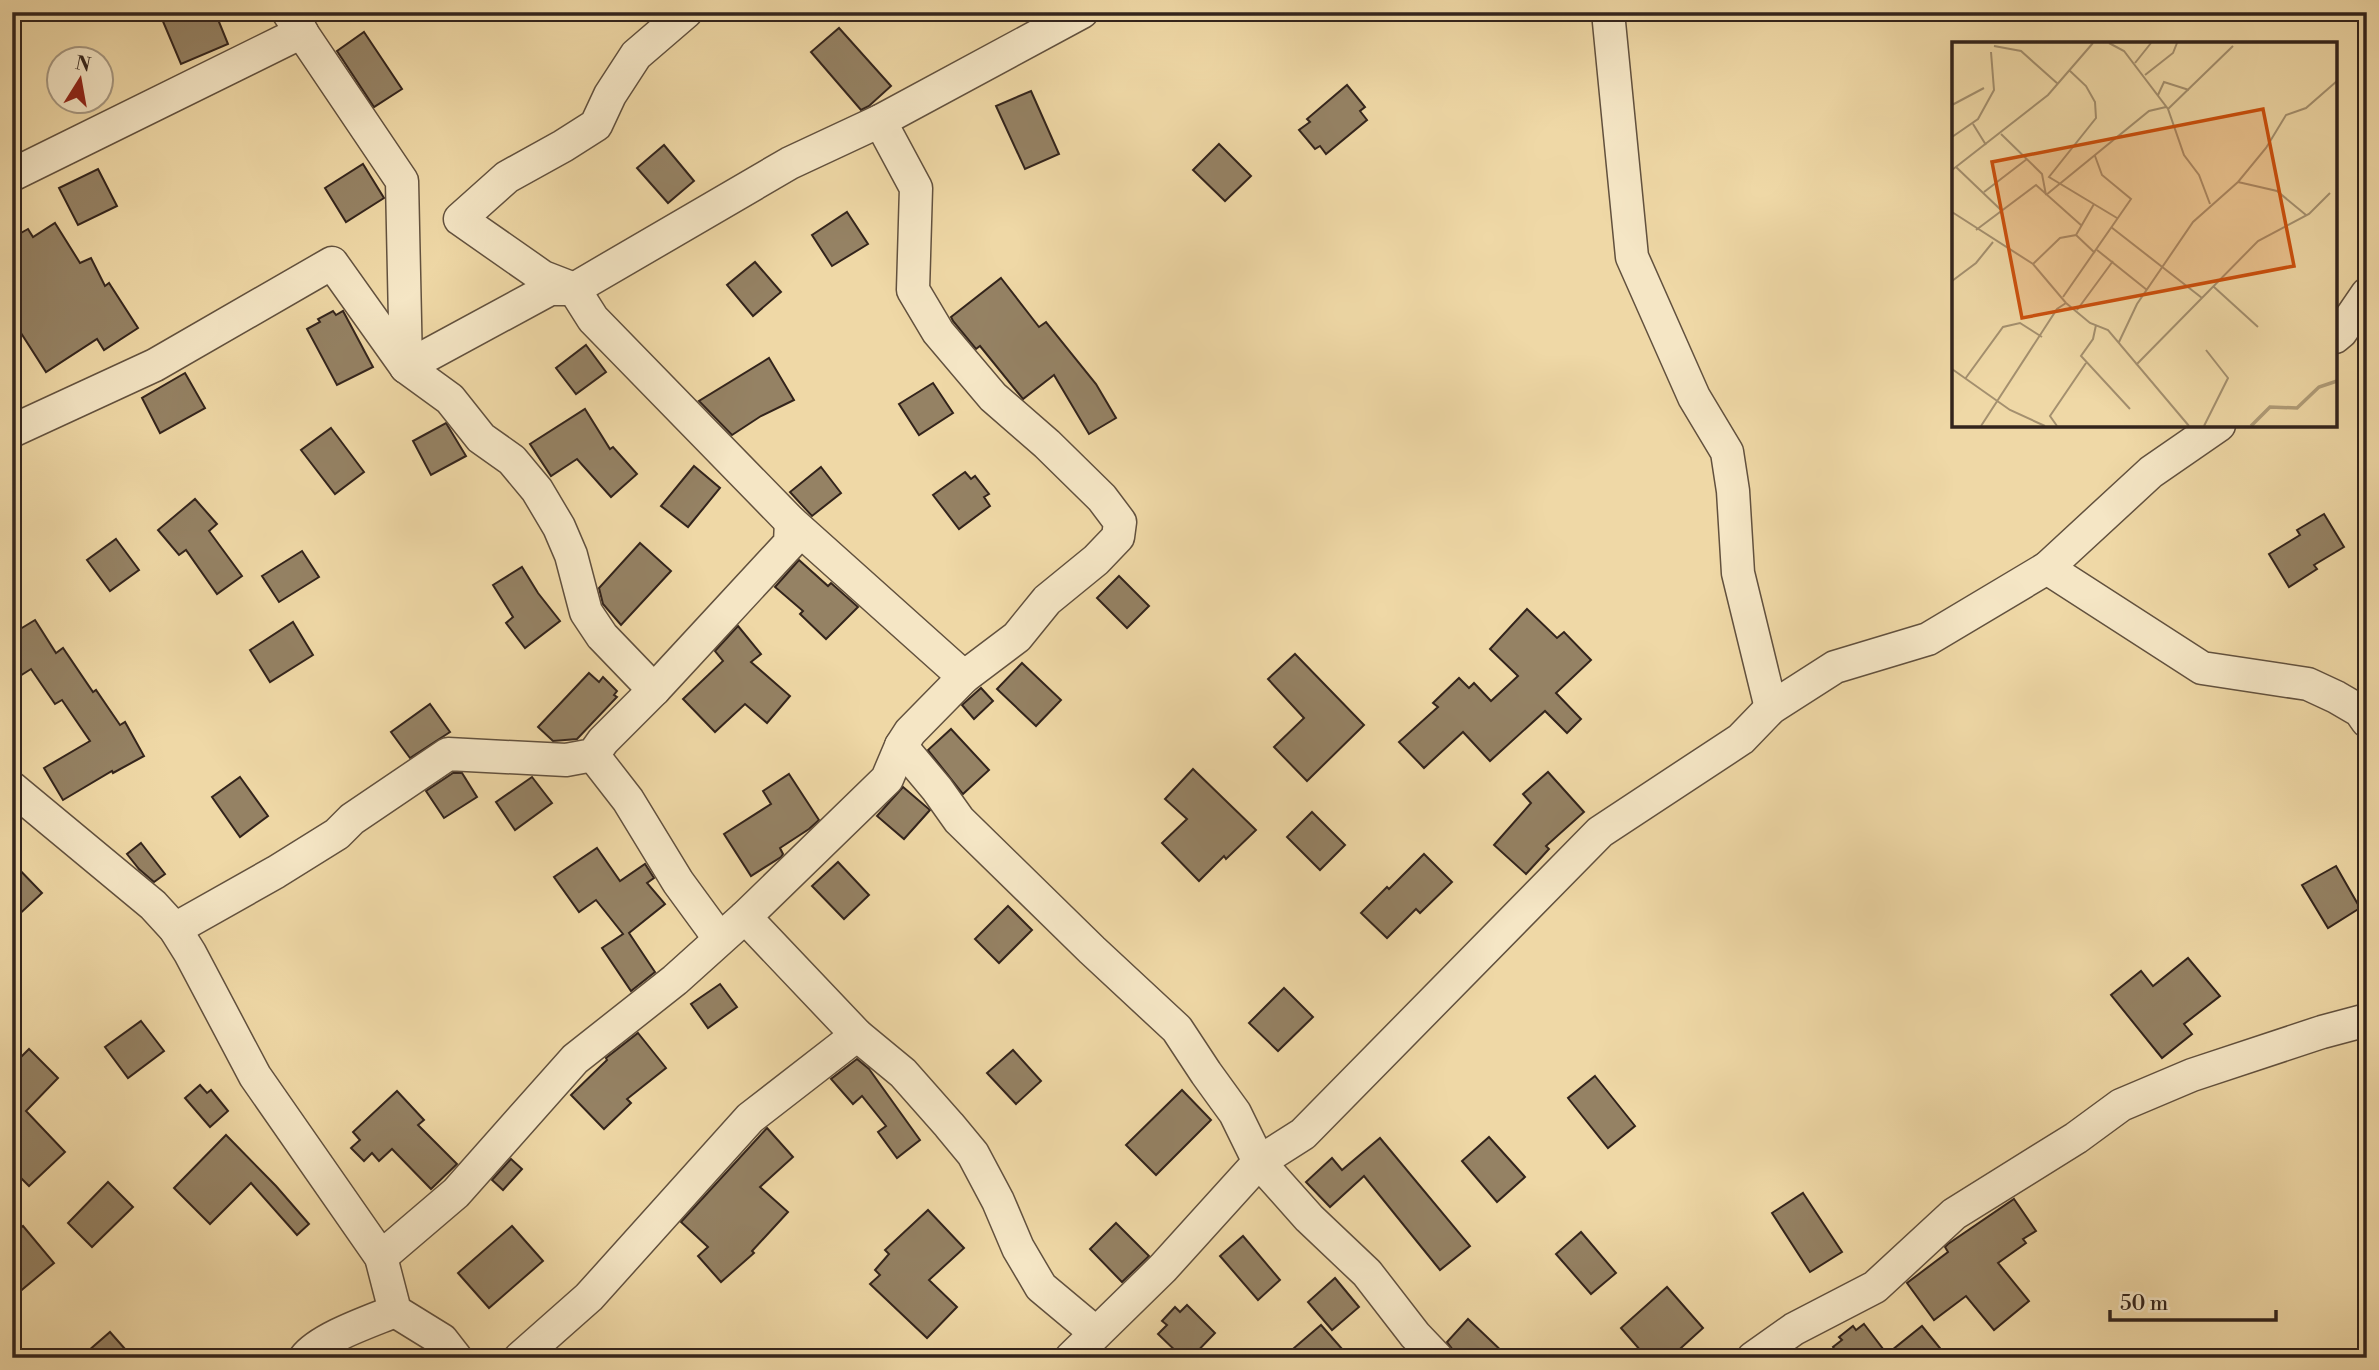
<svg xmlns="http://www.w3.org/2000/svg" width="2379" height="1370" font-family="'Libre Bodoni',serif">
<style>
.building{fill:#958264;stroke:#33241c;stroke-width:2}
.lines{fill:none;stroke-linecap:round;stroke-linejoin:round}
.minor-casing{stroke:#62513e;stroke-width:35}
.minor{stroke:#f5e6c5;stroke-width:32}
.inset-river{fill:none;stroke:#af9b77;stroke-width:3.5}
.inset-road{fill:none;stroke:#a4906f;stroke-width:2}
.view{fill:#cd510e;fill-opacity:0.15;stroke:#cd510e;stroke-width:3.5}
.inset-edge{fill:none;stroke:#33241c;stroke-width:3.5}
</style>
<rect width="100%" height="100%" fill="#efd8a6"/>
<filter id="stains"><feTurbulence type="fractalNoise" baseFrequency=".00286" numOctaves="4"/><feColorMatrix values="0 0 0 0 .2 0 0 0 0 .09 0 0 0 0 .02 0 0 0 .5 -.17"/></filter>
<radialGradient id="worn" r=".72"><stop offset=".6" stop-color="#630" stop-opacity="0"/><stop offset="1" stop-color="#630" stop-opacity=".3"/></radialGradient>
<g class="building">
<polygon points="159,12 215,12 228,44 181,64"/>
<polygon points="839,28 891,86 869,106 861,110 811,52"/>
<polygon points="364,32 402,89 374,107 337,51"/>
<polygon points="1347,85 1365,107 1360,111 1367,120 1326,154 1320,146 1315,149 1299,130 1310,122 1307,119"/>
<polygon points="1031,91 1059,154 1025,169 996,106"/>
<polygon points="1219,144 1251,176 1225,201 1193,170"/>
<polygon points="664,145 694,181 668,203 637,168"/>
<polygon points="363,164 384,198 346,222 325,188"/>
<polygon points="98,169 117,206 78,225 59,188"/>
<polygon points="847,212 868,244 832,266 812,235"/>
<polygon points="55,223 80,263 91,258 105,286 109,283 138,328 104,350 97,339 46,372 12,319 12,238 28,229 33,237"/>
<polygon points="755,262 781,292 753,316 727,285"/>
<polygon points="1001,278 1039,327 1046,322 1096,384 1116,418 1089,434 1054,375 1023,399 980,346 976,349 953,321 951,317"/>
<polygon points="333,311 336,315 343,311 373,367 337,385 307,329 320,322 318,319"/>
<polygon points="586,345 606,372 576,394 556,368"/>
<polygon points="769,358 794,400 761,416 732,435 699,401"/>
<polygon points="185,373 205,408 160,433 142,398"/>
<polygon points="933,383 953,413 919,435 899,404"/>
<polygon points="585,409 610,449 613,447 637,474 611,497 577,459 551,476 530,444"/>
<polygon points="446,423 466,456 431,475 413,441"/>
<polygon points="331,428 364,472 335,494 301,450"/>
<polygon points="694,466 720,488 688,527 661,506"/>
<polygon points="821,467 841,493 812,516 790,492"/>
<polygon points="965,472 971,479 975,476 989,494 984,497 990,506 959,529 933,495"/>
<polygon points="195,499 217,524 209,531 242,576 217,594 186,550 179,555 158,530"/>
<polygon points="2324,514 2344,547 2314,565 2317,569 2289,587 2269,554 2300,535 2297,530"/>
<polygon points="116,539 139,570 110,591 87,560"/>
<polygon points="640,543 671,571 621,625 603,604 599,588"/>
<polygon points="302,551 319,577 279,602 262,576"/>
<polygon points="799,560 828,586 831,583 858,607 826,639 800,614 803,611 775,587"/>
<polygon points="522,567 538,593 560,621 525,648 506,623 513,617 493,585"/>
<polygon points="1119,576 1149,606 1127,628 1097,598"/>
<polygon points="1527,609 1557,638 1564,632 1591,660 1556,693 1581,719 1567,733 1545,711 1490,761 1463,732 1424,768 1399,742 1438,707 1433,703 1459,678 1469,688 1474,683 1491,701 1518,676 1490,649"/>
<polygon points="35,620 56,653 63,648 93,692 96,690 120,725 125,722 144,756 113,773 112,771 63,800 44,768 90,741 62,700 55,704 31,669 12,681 12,634"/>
<polygon points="293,622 313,655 270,682 250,650"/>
<polygon points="738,626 761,654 751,662 790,696 767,723 745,704 715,732 683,699 723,661 715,651"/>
<polygon points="1295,654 1364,725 1307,781 1274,747 1304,718 1268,679"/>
<polygon points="1022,663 1061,700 1036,726 997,689"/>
<polygon points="589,673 599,682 603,677 617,691 614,695 617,697 577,739 553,741 538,727"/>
<polygon points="981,688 993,701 974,719 962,705"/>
<polygon points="430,704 450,732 410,758 391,732"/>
<polygon points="951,729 989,770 963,794 928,750"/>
<polygon points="1193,769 1256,830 1226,859 1224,856 1199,881 1162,843 1187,819 1165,799"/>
<polygon points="1548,772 1584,812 1546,846 1549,849 1526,874 1494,845 1531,803 1523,794"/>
<polygon points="453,773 462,773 477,797 444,818 426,791"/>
<polygon points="789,774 819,820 809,829 780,848 783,854 781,857 751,876 724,834 771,804 763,791"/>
<polygon points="240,777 268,816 240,837 212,797"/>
<polygon points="532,777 552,803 515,830 496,802"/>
<polygon points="903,787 930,810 904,839 877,816"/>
<polygon points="1312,812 1345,845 1320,870 1287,837"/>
<polygon points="141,843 165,874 154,882 139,869 127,854"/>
<polygon points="597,848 620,881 645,864 654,878 647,883 665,904 629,933 655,972 631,991 602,948 623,934 596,900 579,912 554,877"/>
<polygon points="1424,854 1452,882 1420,913 1416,909 1387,938 1361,913 1387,887 1389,889"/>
<polygon points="12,862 42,893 12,921"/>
<polygon points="838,862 869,895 844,919 812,886"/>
<polygon points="2336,866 2360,908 2328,928 2302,885"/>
<polygon points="1008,906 1032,930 999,963 975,939"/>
<polygon points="2188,958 2220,996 2184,1024 2192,1034 2162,1058 2111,995 2141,971 2153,986"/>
<polygon points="720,984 737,1007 708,1028 691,1004"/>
<polygon points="1284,988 1313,1017 1278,1051 1249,1023"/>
<polygon points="141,1021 164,1051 128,1078 105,1047"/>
<polygon points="638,1033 666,1068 627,1099 631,1103 604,1129 571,1095 607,1060 606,1058"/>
<polygon points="29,1049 58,1078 26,1111 65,1152 29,1186 12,1169 12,1066"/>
<polygon points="1013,1050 1041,1081 1016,1104 987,1073"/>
<polygon points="857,1059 869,1069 920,1140 897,1158 878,1132 886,1126 862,1096 853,1104 831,1079"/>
<polygon points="1595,1076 1635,1126 1608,1148 1568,1098"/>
<polygon points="200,1085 207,1093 211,1090 228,1111 210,1127 185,1098"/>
<polygon points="1182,1090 1211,1120 1156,1175 1126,1145"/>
<polygon points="397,1091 424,1120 418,1125 457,1164 431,1189 392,1149 379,1161 372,1153 364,1161 351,1148 360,1140 353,1132"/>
<polygon points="767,1128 793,1157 760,1187 788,1212 752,1251 754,1253 721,1282 698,1256 708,1247 681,1222"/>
<polygon points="226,1135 276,1186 309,1224 297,1235 251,1183 210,1224 174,1188"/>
<polygon points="1489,1137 1525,1177 1497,1202 1462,1161"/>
<polygon points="1380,1138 1470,1246 1440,1270 1364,1176 1330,1207 1306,1182 1332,1158 1342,1170"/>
<polygon points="511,1159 522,1169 503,1190 492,1180"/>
<polygon points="108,1182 133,1207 92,1247 68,1223"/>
<polygon points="1803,1193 1842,1252 1810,1272 1772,1213"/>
<polygon points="2014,1199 2036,1231 2023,1239 2026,1243 1998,1263 2029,1301 1994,1330 1966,1296 1934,1320 1907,1283 1948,1252 1945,1247 1948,1244"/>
<polygon points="928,1210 964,1248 929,1280 957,1307 927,1338 870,1284 880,1275 875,1270 889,1254 885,1250"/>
<polygon points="1116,1223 1149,1256 1122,1282 1090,1249"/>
<polygon points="23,1226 54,1263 12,1298 12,1235"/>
<polygon points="512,1226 543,1261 489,1308 458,1273"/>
<polygon points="1581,1232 1616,1273 1591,1294 1556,1254"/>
<polygon points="1243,1236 1280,1280 1258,1300 1220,1256"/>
<polygon points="1335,1278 1359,1307 1332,1330 1308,1302"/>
<polygon points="1667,1287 1703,1328 1670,1358 1647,1358 1621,1328"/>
<polygon points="1187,1305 1215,1333 1191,1358 1183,1358 1158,1334 1167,1325 1162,1321 1175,1307 1180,1312"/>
<polygon points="1468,1319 1509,1358 1459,1358 1447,1342"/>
<polygon points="1864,1324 1887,1354 1922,1326 1948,1358 1841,1358 1833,1347 1842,1340 1839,1337 1853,1326 1856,1330"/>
<polygon points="1321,1325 1350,1358 1303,1358 1294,1348"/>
<polygon points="110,1332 133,1358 80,1358"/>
</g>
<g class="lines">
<defs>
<g id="minor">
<polyline points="288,12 402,181 406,367"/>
<polyline points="686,12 636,55 610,95 596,125 563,146 507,177 460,219 543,277 574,289 593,319 791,522 964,677"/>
<polyline points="1608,12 1632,257 1694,397 1727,452 1733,491 1738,573 1771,708"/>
<polyline points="12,175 302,32"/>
<polyline points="2335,337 2341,332 2367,294"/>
<polyline points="406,367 550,289 574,289 790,163 880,121 1082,12"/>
<polyline points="12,431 155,365 332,263 406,367 450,399 481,438 512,460 537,490 559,527 571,555 586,612 602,636 654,690"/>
<polyline points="2047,568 2202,668 2308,684 2336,697 2360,711 2367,721"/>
<polyline points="901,746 937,789 959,820 1092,950 1177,1029 1206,1073 1235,1113 1259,1162 1309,1218 1367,1273 1415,1335 1437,1358"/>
<polyline points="593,755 628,800 678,882 719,938"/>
<polyline points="12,788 153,905 175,929 190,953 255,1076 381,1257 395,1311 442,1340 456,1358"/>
<polyline points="745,917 857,1035 903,1073 949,1125 973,1154 998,1201 1018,1248 1041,1287 1096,1333"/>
<polyline points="175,929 276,872 337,834 352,819 448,754 566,760 593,755 603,741 654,690 790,543 791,522"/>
<polyline points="381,1257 456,1193 575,1059 675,980 745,917 887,779 901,746 910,732 964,677 1017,637 1047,600 1096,560 1118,537 1120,522 1102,498 1047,444 993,397 938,332 913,290 916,188 880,121"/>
<path d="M 305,1358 C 320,1338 371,1321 395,1311"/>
<polyline points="520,1358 589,1297 750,1118 857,1035"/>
<polyline points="1071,1358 1163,1268 1259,1162 1303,1134 1600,832 1741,739 1771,708 1835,667 1928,639 2047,568 2151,472 2219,425"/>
<polyline points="1753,1358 1794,1329 1875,1287 1954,1214 2076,1138 2121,1105 2192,1075 2322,1032 2367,1020"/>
</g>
</defs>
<use href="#minor" class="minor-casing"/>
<use href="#minor" class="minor"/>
</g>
<g transform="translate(1952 42)">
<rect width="385" height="385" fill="#efd8a6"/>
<path class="inset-river" d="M 299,384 L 318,365 L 345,366 L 367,345 L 385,339"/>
<path class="inset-road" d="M 157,1 L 172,9 L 216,67 L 232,113 L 247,133 L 258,162M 42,4 L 69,9 L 106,42M 183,21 L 199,1M 117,28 L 134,44 L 143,60 L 144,76 L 97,135 L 165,176M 193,33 L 221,11 L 225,1M 206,53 L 212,40 L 237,48M 0,63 L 32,46M 216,67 L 281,4M 21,82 L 34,103M 49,92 L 90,132 L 94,153M 0,95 L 26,77 L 42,48 L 39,10M 4,125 L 50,169M 0,128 L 96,53 L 141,1M 286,140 L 325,149 L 354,173M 32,150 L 75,117M 94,153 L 197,69 L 214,65M 0,170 L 81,222 L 114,261 L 138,281 L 156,288 L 237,384M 159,185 L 250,256M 24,188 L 84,143 L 130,184M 124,193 L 143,211M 145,208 L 195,248M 81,222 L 108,196 L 124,193 L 142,162M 0,239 L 24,221 L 41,200M 262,245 L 306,285M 111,255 L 179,157 L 150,133 L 143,114M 125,268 L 161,219M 144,283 L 141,297 L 129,314 L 178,367M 167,300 L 185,262 L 241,180 L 286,140 L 314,106 L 334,73 L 354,66 L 385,39M 184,323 L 306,199 L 357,172 L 378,151M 0,327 L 58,368 L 93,384M 13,337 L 51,285 L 68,281 L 90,295M 29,384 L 105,267 L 114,261M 105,384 L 98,374 L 134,321M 252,384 L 276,336 L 254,308"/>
<path class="view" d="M 311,67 L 342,224 L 70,276 L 40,120 Z"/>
<rect width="385" height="385" class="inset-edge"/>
</g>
<rect width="2379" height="1370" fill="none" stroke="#efd8a6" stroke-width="42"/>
<rect x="14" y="14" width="2351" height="1342" fill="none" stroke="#33241c" stroke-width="3.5"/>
<rect x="21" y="21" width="2337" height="1328" fill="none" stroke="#33241c" stroke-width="2"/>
<g transform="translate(80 80) rotate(11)"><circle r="33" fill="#f5e6c5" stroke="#a79881" stroke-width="2"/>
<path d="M0-5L12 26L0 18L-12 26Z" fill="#8f2418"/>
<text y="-10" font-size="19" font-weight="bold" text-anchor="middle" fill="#33241c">N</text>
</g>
<path d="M2110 1310v10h166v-10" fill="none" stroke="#33241c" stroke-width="3.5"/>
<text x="2120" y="1310" font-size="21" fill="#33241c" stroke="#f5e6c5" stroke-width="5" paint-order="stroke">50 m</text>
<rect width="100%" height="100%" filter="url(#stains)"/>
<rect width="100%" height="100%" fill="url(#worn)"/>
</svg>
